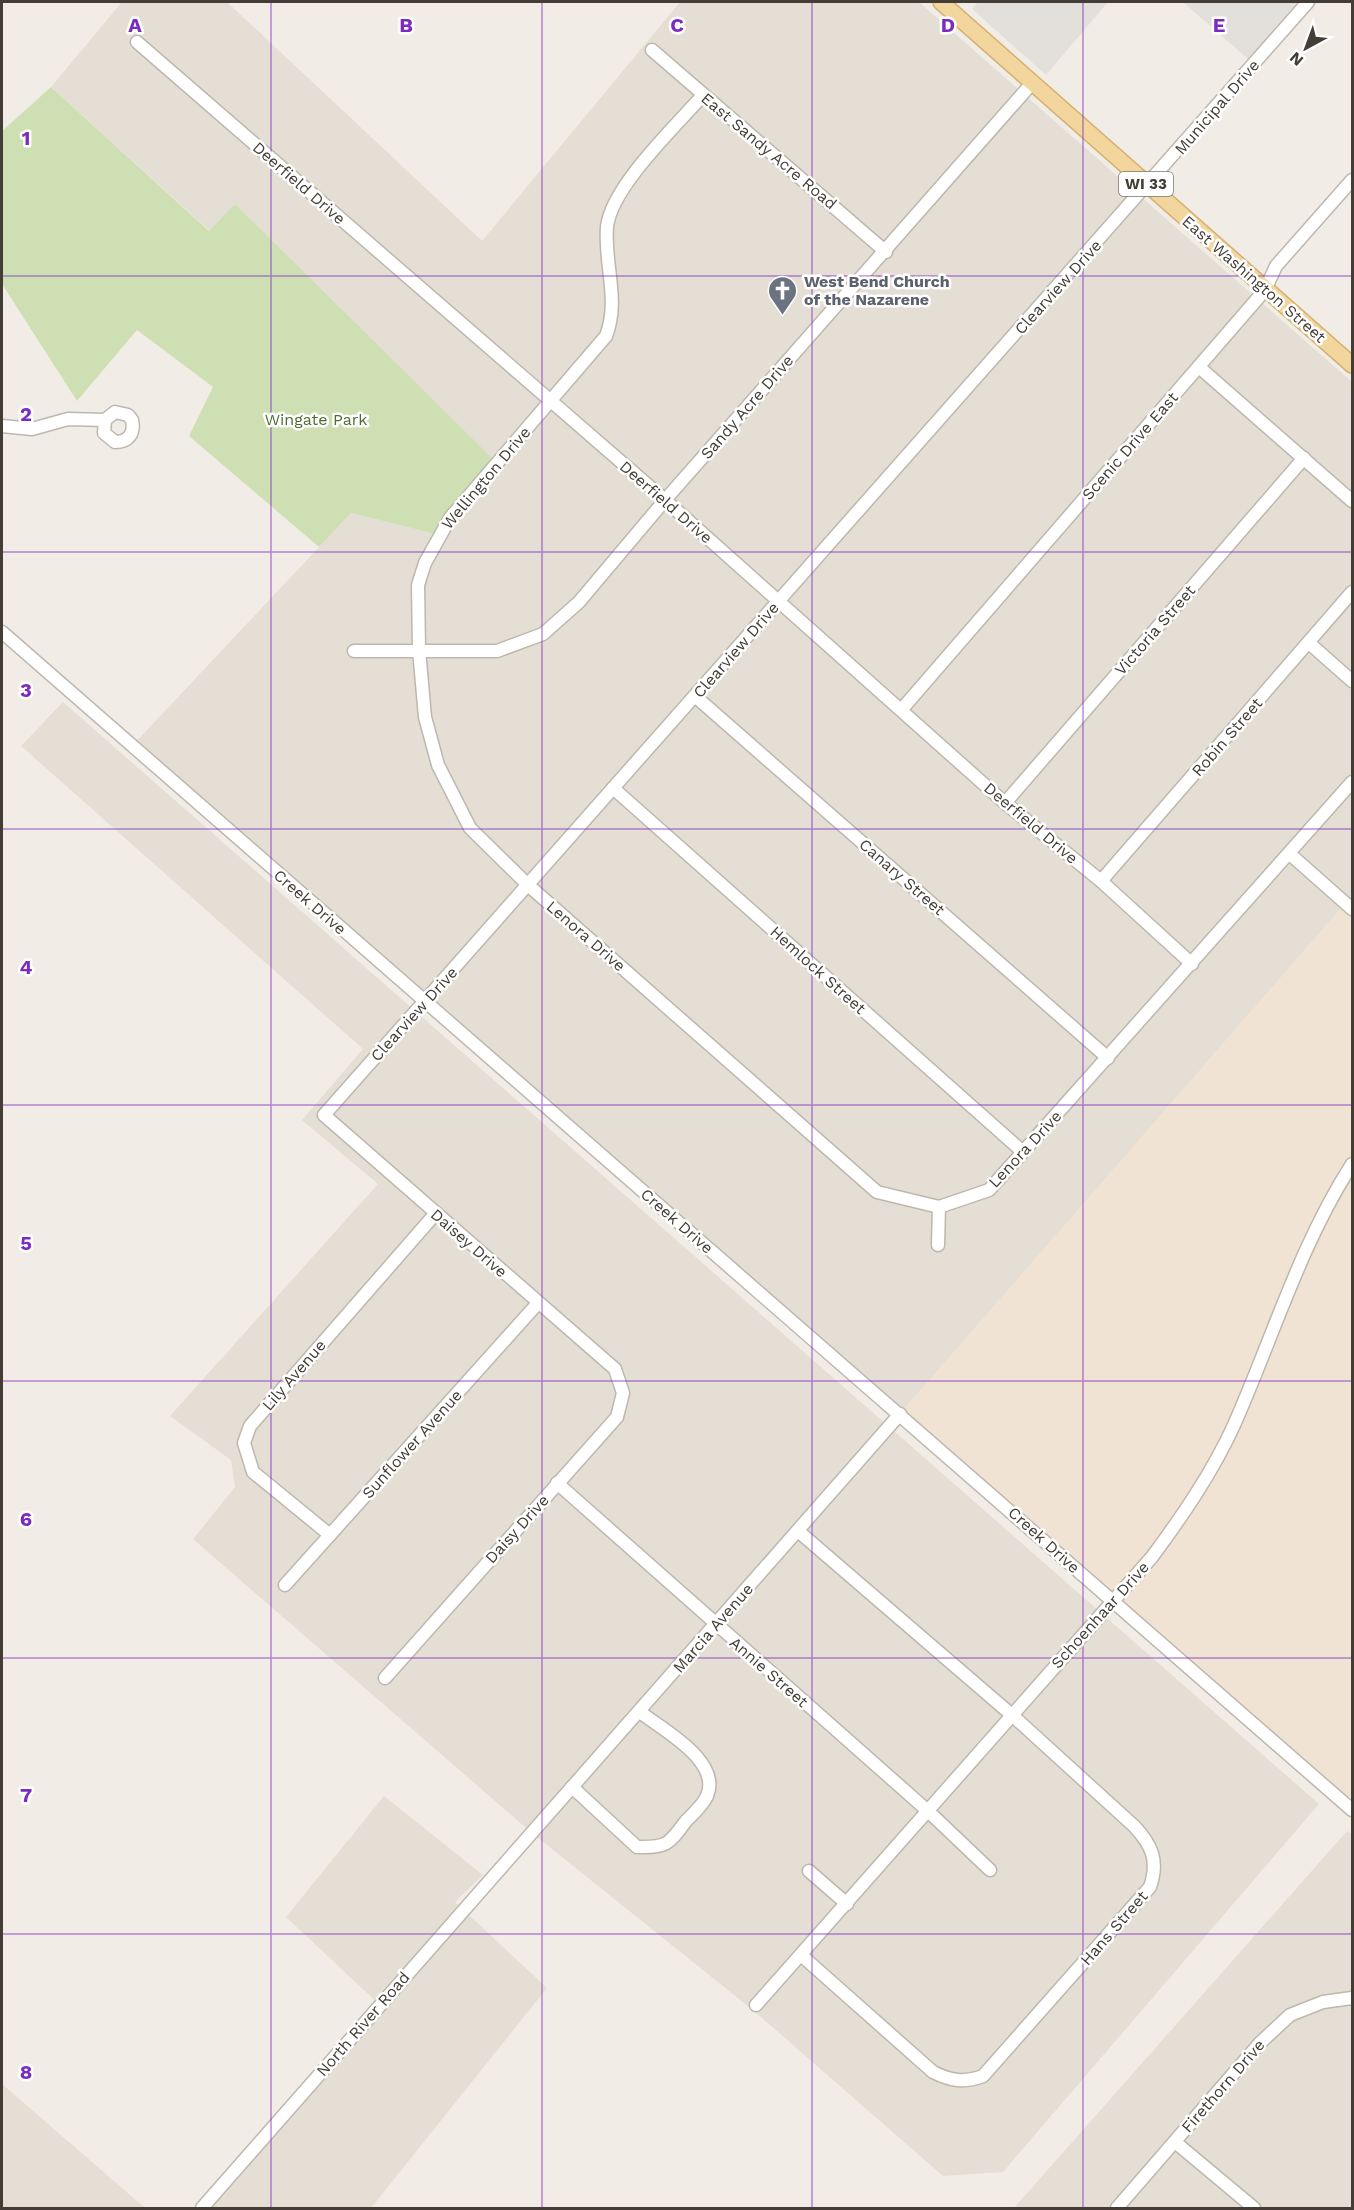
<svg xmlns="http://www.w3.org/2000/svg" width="1354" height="2210" font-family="'Work Sans',sans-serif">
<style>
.residential{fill:#e4ded5}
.commercial{fill:#f1e3d3}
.industrial{fill:#e3dfdb}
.green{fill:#cee0b3}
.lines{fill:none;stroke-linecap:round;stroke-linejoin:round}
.minor-casing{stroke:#beb7ad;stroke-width:15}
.major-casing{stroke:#d5b170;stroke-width:18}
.minor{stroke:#fff;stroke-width:12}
.major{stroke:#f2d69e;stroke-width:15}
.grid{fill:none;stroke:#7b2cbf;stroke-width:1.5;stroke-opacity:0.55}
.labels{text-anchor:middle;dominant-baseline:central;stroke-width:5;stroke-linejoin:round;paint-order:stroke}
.shield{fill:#fff;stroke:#7b7772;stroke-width:1.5}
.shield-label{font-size:15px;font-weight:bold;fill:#433d36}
.street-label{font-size:16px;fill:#433d36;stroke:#fff}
.worship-label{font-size:16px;font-weight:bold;fill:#5b616d;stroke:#fff;text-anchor:start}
.park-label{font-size:16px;fill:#4b6d30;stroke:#fff}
.grid-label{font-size:20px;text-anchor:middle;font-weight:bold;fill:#7b2cbf;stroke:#fff;stroke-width:5;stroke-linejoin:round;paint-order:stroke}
</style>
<rect width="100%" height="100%" fill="#f1ede6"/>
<g class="residential">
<polygon points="122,2 227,2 482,241 680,2 919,2 1352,382 1352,896 900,1414 133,745 351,513 439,535 235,204 210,231 51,87"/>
<polygon points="63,702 1319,1804 1003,2172 943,2176 754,2011 532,1833 193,1539 235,1487 231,1460 170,1416 378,1184 302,1120 363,1049 21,746"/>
<polygon points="384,1796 483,1875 455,1902 547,1988 371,2208 207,2208 383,2008 286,1917"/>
<polygon points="1347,1831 1352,1834 1352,2208 1014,2208"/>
<polygon points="2,2084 145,2208 2,2208"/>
</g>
<polygon class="commercial" points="1352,896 1352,1794 1344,1803 900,1414"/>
<g class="industrial">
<polygon points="978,2 1108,2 1046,75 972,9"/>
<polygon points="1183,2 1298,2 1248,59"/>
</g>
<polygon class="green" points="51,87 209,231 235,204 498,464 439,535 351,513 319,547 189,436 213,387 137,330 77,401 2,284 2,131"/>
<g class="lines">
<defs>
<g id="minor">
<polyline points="137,42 665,500 1005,803 1101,881 1192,964"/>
<polyline points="652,50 886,252"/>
<path d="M 703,95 C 676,126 611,187 607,227 C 604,265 620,300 606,336 L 450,518 L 425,563 L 418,585 L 419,650 L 425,717 L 438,765 L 470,828 L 528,885 L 877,1192 L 939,1207 L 989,1190 L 1352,782"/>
<polyline points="1199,367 1352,501"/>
<path d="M 2,426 L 32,429 L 68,419 L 105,420 L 115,412 L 128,415 L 132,420 C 135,434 128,442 115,442 L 104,433 L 105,420"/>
<polyline points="2,632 1352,1810"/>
<polyline points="1309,643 1352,681"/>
<polyline points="354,651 497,651 543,634 579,602 665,500 1033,82"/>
<polyline points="696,697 1108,1058"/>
<polyline points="902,709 1265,290 1276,266 1352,180"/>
<polyline points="613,788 1023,1152"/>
<polyline points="1005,803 1304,458"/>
<polyline points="1291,855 1352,909"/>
<polyline points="1101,881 1352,592"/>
<polyline points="938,1245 939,1207"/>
<polyline points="557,1483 929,1812 990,1870"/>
<path d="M 798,1531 L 1013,1716 L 1134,1826 C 1152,1845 1159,1861 1150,1887 L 983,2076 C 964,2083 951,2081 933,2072 L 801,1955"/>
<polyline points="330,1535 253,1472 244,1443 250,1426 436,1213"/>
<polyline points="285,1585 538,1303"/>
<polyline points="385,1678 617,1417 623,1393 615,1369 324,1115 1308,2"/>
<path d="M 572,1787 L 637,1847 C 667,1848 669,1844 686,1821 C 693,1814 703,1805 707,1796 C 722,1761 663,1730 640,1712"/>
<polyline points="809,1871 847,1904"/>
<path d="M 756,2005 L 1152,1557 C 1183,1515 1212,1473 1234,1425 C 1273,1337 1300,1245 1352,1164"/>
<polyline points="1175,2142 1254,2208"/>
<polyline points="202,2208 900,1414"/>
<polyline points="1117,2208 1260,2043 1290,2015 1323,2002 1352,1998"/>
</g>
<polyline id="major" points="941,2 1352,365"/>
</defs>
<use href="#minor" class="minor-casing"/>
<use href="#major" class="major-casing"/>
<use href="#minor" class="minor"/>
<use href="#major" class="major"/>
</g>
<path class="grid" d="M 271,2 L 271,2208M 542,2 L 542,2208M 812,2 L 812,2208M 1083,2 L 1083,2208M 2,276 L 1352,276M 2,552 L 1352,552M 2,829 L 1352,829M 2,1105 L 1352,1105M 2,1381 L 1352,1381M 2,1658 L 1352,1658M 2,1934 L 1352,1934"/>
<defs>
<symbol id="church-pin" viewBox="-11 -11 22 30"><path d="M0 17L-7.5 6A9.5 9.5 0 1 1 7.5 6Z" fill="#6b7280" stroke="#fff"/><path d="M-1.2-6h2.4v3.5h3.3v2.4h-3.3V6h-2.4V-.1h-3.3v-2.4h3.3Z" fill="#fff"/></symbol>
</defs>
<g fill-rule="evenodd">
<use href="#church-pin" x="766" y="274" width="33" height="45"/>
</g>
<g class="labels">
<rect class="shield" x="1119" y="172" width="54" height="24" rx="4.5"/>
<g class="shield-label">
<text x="1146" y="184">WI 33</text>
</g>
<g class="street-label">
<text transform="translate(1217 107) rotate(-49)">Municipal Drive</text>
<text transform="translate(769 151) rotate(40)">East Sandy Acre Road</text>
<text transform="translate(299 183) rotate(41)">Deerfield Drive</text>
<text transform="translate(1254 279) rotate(41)">East Washington Street</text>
<text transform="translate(1058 287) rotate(-48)">Clearview Drive</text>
<text transform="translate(747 407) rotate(-49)">Sandy Acre Drive</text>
<text transform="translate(1130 446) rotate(-49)">Scenic Drive East</text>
<text transform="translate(486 478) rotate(-50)">Wellington Drive</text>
<text transform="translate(666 502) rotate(41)">Deerfield Drive</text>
<text transform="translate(1155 630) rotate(-49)">Victoria Street</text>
<text transform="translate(736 650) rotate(-49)">Clearview Drive</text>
<text transform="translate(1227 737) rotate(-49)">Robin Street</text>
<text transform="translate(1031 823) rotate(40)">Deerfield Drive</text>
<text transform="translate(902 877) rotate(41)">Canary Street</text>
<text transform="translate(310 902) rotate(41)">Creek Drive</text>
<text transform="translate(586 936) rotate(41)">Lenora Drive</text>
<text transform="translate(818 970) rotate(42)">Hemlock Street</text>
<text transform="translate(414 1014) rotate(-48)">Clearview Drive</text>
<text transform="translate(1025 1149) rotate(-47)">Lenora Drive</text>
<text transform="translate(677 1221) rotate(41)">Creek Drive</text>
<text transform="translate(469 1243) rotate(41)">Daisey Drive</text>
<text transform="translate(294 1375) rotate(-49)">Lily Avenue</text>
<text transform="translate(412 1444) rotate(-48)">Sunflower Avenue</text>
<text transform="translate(517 1529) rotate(-48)">Daisy Drive</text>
<text transform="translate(1044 1540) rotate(42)">Creek Drive</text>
<text transform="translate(1100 1615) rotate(-48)">Schoenhaar Drive</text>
<text transform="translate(713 1628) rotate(-49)">Marcia Avenue</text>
<text transform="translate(769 1672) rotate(41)">Annie Street</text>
<text transform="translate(1114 1928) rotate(-49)">Hans Street</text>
<text transform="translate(363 2024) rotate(-49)">North River Road</text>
<text transform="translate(1223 2086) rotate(-49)">Firethorn Drive</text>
</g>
<g class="worship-label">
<text x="804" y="281">West Bend Church<tspan x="804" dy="18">of the Nazarene</tspan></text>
</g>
<g class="park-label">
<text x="316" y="419">Wingate Park</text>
</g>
</g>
<g class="grid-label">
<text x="135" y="32">A</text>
<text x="406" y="32">B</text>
<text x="677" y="32">C</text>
<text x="948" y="32">D</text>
<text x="1219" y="32">E</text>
<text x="26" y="145">1</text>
<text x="26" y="421">2</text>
<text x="26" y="697">3</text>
<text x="26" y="974">4</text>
<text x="26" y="1250">5</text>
<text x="26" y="1526">6</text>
<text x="26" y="1802">7</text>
<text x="26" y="2079">8</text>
</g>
<rect width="1354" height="2210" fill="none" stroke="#433d36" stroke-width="6"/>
<g transform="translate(1306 48) rotate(221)" stroke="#ffffff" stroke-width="4.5" paint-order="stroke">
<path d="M0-4.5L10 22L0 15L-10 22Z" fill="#433d36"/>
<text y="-9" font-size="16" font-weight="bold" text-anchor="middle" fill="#433d36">N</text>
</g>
</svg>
